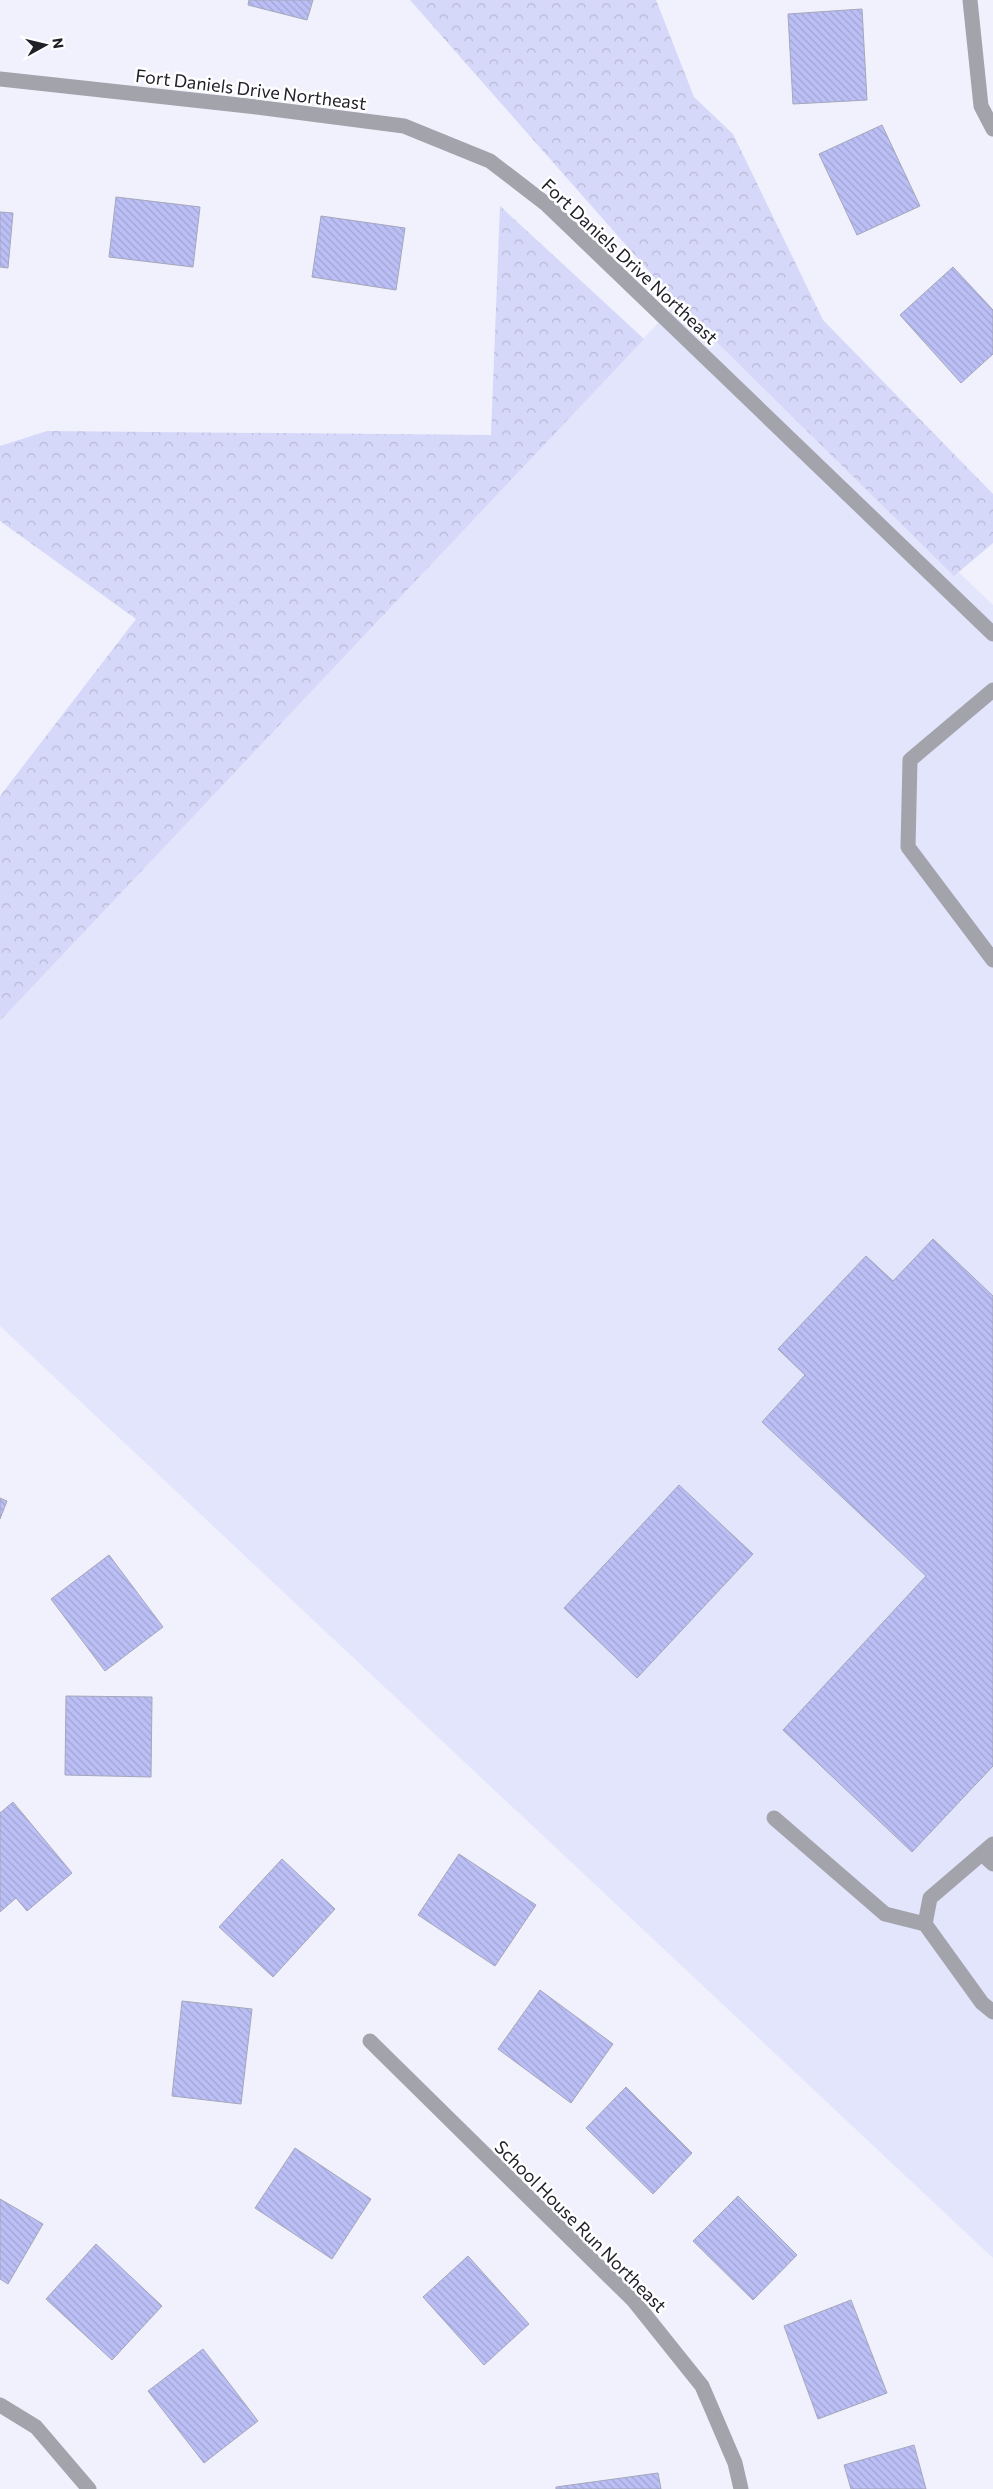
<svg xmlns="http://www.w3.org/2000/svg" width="993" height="2489" font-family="Commissioner,sans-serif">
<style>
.built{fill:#e2e5fb}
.forest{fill:url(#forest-crowns)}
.building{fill:url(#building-back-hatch);stroke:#a5a7ba}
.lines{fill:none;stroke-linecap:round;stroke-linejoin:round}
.lane{stroke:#a2a3ab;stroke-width:15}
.street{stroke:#a2a3ab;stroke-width:15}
.labels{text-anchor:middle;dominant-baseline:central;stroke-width:5;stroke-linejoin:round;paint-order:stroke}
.street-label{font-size:18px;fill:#202028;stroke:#fff}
</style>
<defs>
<pattern id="forest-crowns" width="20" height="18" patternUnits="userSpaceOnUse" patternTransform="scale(1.25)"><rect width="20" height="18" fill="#d5d8f8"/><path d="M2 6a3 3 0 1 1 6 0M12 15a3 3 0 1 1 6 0" fill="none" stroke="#b7b9d5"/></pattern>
<pattern id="building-back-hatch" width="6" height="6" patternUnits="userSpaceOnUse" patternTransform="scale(1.25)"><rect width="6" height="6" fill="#bbbff5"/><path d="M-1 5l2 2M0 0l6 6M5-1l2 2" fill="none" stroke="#a0a4d2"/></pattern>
</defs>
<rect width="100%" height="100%" fill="#f0f1fd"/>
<polygon class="built" points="677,303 993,605 993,2258 0,1326 0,1021"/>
<g class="forest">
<polygon points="410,0 656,0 694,97 733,134 823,320 993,494 993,543 954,576 677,303"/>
<polygon points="500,206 644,339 0,1021 0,796 136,619 0,521 0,446 47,431 491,435"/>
</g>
<g class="building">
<polygon points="249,0 313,0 307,20 248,5"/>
<polygon points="862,9 867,100 793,104 788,14"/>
<polygon points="882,125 920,206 857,235 819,154"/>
<polygon points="116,197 200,207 193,267 109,257"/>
<polygon points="0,212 13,213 8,268 0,267"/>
<polygon points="321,216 405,228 396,290 312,277"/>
<polygon points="953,267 993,310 993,354 961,383 900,315"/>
<polygon points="933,1239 993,1296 993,1766 912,1852 783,1730 926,1576 762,1422 805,1375 778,1349 866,1256 893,1281"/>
<polygon points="679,1485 753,1554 637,1678 564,1608"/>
<polygon points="0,1498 7,1501 0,1519"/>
<polygon points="109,1555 163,1627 105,1671 51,1599"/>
<polygon points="66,1696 152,1697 151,1777 65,1775"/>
<polygon points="13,1802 72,1873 27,1911 16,1898 0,1912 0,1813"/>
<polygon points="459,1854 536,1905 495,1966 418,1915"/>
<polygon points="282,1859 335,1909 273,1977 219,1927"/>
<polygon points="540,1990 613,2044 571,2103 498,2049"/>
<polygon points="182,2001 252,2009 241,2104 172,2096"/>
<polygon points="626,2087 692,2153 653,2194 586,2128"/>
<polygon points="295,2148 371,2199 332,2259 255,2208"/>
<polygon points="738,2196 797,2255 753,2300 693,2241"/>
<polygon points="0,2199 43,2224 8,2284 0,2279"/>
<polygon points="96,2244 162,2306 112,2360 46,2299"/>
<polygon points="468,2256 529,2324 484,2365 423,2297"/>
<polygon points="851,2300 887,2393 818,2419 784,2326"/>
<polygon points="203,2349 258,2421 204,2463 148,2391"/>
<polygon points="914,2445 926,2489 851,2489 844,2465"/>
<polygon points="658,2473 661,2489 556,2489 556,2487"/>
</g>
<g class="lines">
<g class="lane">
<polyline points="993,690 910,760 908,847 993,960"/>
<polyline points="774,1818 885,1914 925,1924 982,2003 993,2012"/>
<polyline points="982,1854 993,1864"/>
<polyline points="925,1924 930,1898 993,1844"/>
</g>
<g class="street">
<polyline points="970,0 981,106 993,129"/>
<polyline points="0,79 248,106 404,126 490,161 546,204 993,634"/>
<polyline points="370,2041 634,2301 702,2386 735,2463 741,2489"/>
<polyline points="0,2405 36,2427 89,2489"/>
</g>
</g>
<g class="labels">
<g class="street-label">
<text transform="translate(251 89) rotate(7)">Fort Daniels Drive Northeast</text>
<text transform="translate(630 261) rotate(43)">Fort Daniels Drive Northeast</text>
<text transform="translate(581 2226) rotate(45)">School House Run Northeast</text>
</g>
</g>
<g transform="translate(45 45) rotate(82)" stroke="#ffffff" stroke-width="4" paint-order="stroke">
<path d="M0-4L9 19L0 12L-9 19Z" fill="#202028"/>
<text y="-8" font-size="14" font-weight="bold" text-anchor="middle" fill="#202028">N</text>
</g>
</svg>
